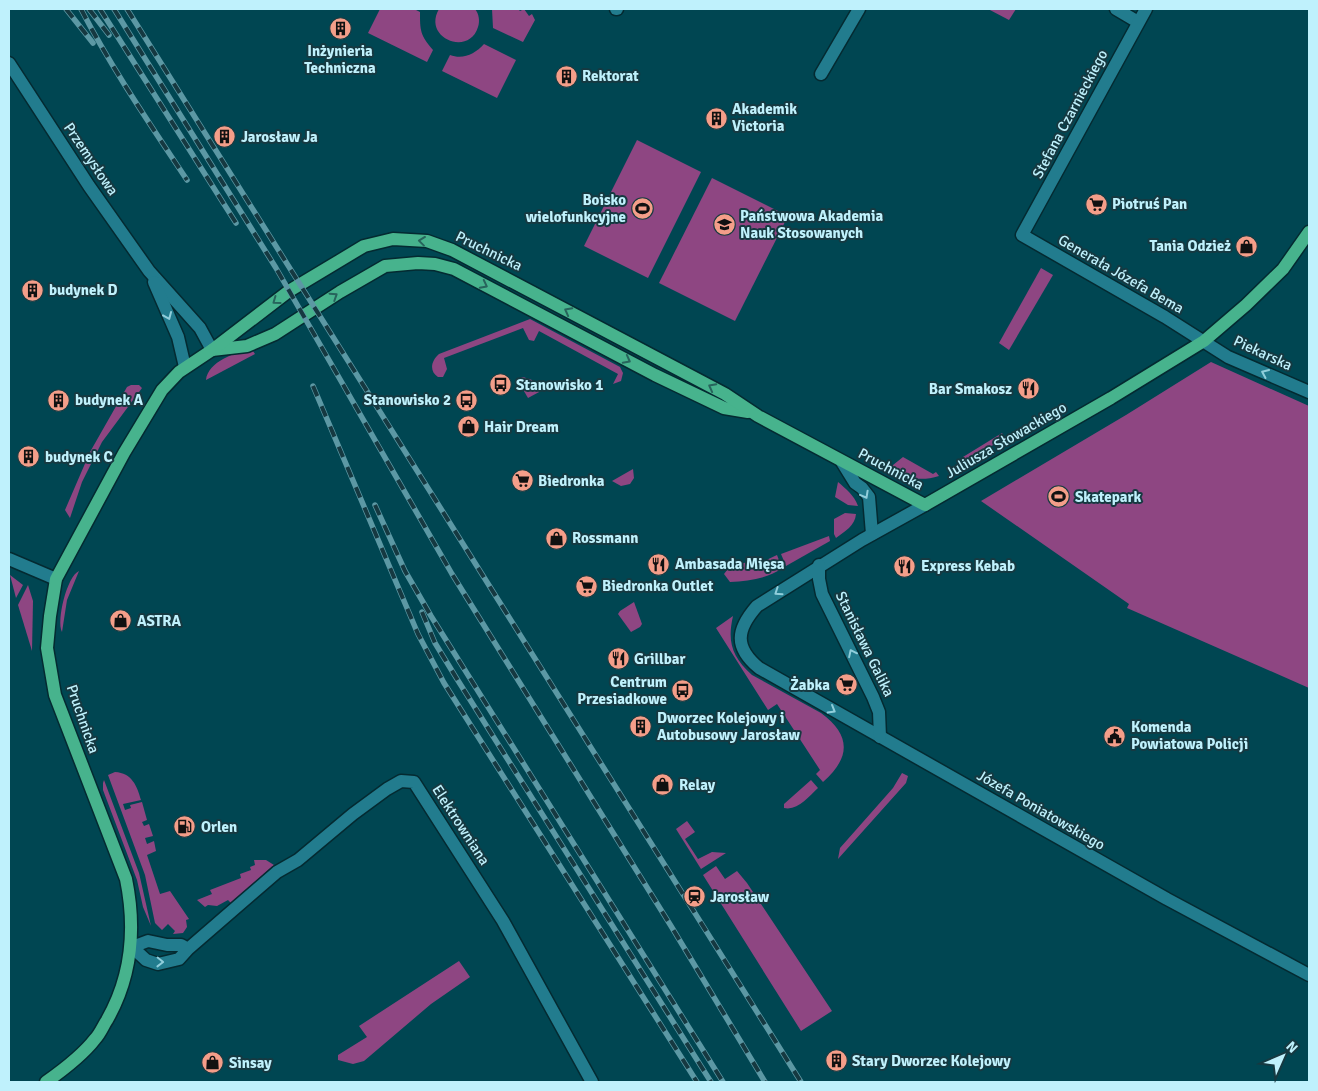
<svg xmlns="http://www.w3.org/2000/svg" width="1318" height="1091" font-family="Signika,sans-serif">
<style>
.green{fill:#8e4682}
.lines{fill:none;stroke-linecap:round;stroke-linejoin:round}
.minor-casing{stroke:#042a31;stroke-width:15}
.major-casing{stroke:#042a31;stroke-width:15}
.minor{stroke:#227c8e;stroke-width:12}
.major{stroke:#47b38d;stroke-width:12}
.rail-casing{stroke:#5c98a4;stroke-width:5.5}
.rail{stroke:#163941;stroke-width:4;stroke-dasharray:11;stroke-linecap:butt}
.oneway{stroke:#27645c}
.oneway2{stroke:#90cedb}
.labels{text-anchor:middle;dominant-baseline:central;stroke-width:4;stroke-linejoin:round;paint-order:stroke}
.poi-label{font-size:15px;font-weight:bold;fill:#bff1fc;stroke:#163941;text-anchor:start}
.street-label{font-size:15px;fill:#bff1fc;stroke:#163941}
</style>
<rect width="100%" height="100%" fill="#004652"/>
<g class="green">
<path d="M 380,9 L 414,9 L 420,12 C 420,30 420,35 433,50 L 427,62 L 368,33 Z"/>
<path d="M 439,9 L 475,9 C 479,14 480,21 478,27 C 469,57 422,38 439,9 Z"/>
<polygon points="492,9 518,9 520,11 524,9 529,16 532,14 535,20 523,42 493,28"/>
<polygon points="988,9 1016,9 1009,20"/>
<path d="M 484,44 L 516,60 L 497,98 L 442,71 L 450,55 C 463,60 475,54 484,44 Z"/>
<polygon points="637,140 701,172 648,278 584,246"/>
<polygon points="712,178 788,216 735,321 659,283"/>
<polygon points="1041,268 1053,275 1009,350 999,343"/>
<path d="M 530,319 L 620,367 L 623,373 L 621,381 L 613,384 L 618,374 L 539,331 L 534,341 L 529,340 L 523,328 L 444,358 L 447,369 L 443,377 L 438,377 C 429,371 431,361 439,354 Z"/>
<path d="M 251,348 L 255,354 L 206,380 C 208,361 236,353 251,348 Z"/>
<polygon points="1211,362 1309,406 1309,688 1127,608 1129,604 981,501 1126,415"/>
<polygon points="523,377 532,380 541,391 528,398 517,379"/>
<polygon points="131,385 139,385 142,388 102,442 82,482 70,518 65,510 90,452 127,387"/>
<polygon points="1002,433 1005,438 966,461 963,457"/>
<path d="M 903,457 L 933,474 L 936,472 L 939,476 C 920,482 905,478 888,469 Z"/>
<polygon points="633,469 634,478 630,484 621,486 612,481"/>
<path d="M 838,482 C 846,489 854,495 858,506 L 848,505 L 835,497 Z"/>
<path d="M 845,513 L 856,514 C 855,526 845,531 836,538 L 834,534 L 834,519 Z"/>
<polygon points="829,536 830,541 786,566 781,554"/>
<path d="M 777,555 L 782,568 C 767,579 749,581 730,582 L 724,574 L 731,565 L 750,562 L 753,566 Z"/>
<path d="M 79,571 L 67,600 L 62,632 C 56,621 67,576 79,571 Z"/>
<polygon points="10,575 23,585 16,598"/>
<polygon points="28,585 33,601 32,651 18,605"/>
<polygon points="634,602 642,624 640,627 631,632 618,614 620,611"/>
<path d="M 733,616 C 727,642 732,657 752,675 L 821,713 C 852,736 850,758 823,782 L 816,774 L 820,770 L 777,704 L 768,710 L 716,628 Z"/>
<path d="M 115,772 C 132,773 137,786 141,800 L 123,804 L 125,810 L 131,808 L 130,805 L 142,802 L 147,820 L 142,822 L 144,826 L 149,824 L 153,836 L 145,838 L 147,844 L 154,841 L 156,851 L 147,855 L 160,894 L 170,891 L 189,919 L 186,920 L 187,927 L 183,933 L 173,934 L 175,931 L 168,924 L 162,930 L 155,923 L 145,875 L 108,775 Z"/>
<polygon points="902,773 908,776 906,783 838,859 840,848 893,788"/>
<polygon points="104,780 139,873 151,926 143,907 137,880 103,790 103,783"/>
<path d="M 811,780 L 818,788 C 808,797 798,811 784,808 L 784,804 Z"/>
<polygon points="687,821 695,832 685,839 698,859 712,852 726,853 701,869 676,829"/>
<polygon points="254,860 266,860 274,865 231,903 228,900 217,906 208,905 205,907 197,900 212,894 210,890 241,878 240,874 251,870 250,867 255,865"/>
<polygon points="716,866 725,879 737,871 747,883 832,1011 801,1031 703,875"/>
<polygon points="459,961 470,977 431,1004 364,1061 353,1064 338,1060 338,1055 367,1037 359,1026"/>
</g>
<g class="lines">
<defs>
<g id="minor">
<polyline points="616,9 617,9"/>
<polyline points="1116,9 1138,22"/>
<polyline points="1146,9 1022,235 1165,317 1228,357 1309,392"/>
<polyline points="9,63 89,186 149,271 200,328 212,350"/>
<polyline points="821,74 859,9"/>
<polyline points="154,282 178,337 185,367"/>
<polyline points="842,462 855,483 862,488 869,497 872,534"/>
<path d="M 925,505 L 862,540 L 757,606 C 736,630 734,647 759,668 L 1167,899 L 1309,975"/>
<polyline points="9,559 56,579"/>
<polyline points="819,565 819,579 822,594 873,697 879,712 880,737"/>
<polyline points="188,949 181,945 167,945 148,941 132,947 146,960 158,964 179,959 188,949 277,872 298,860 353,814 387,789 401,781 414,782 503,921 592,1082"/>
</g>
<g id="major">
<polyline points="212,350 247,346 275,334 340,292 385,266 418,263 435,264 454,269 655,375 724,408 748,412"/>
<path d="M 46,1082 C 63,1070 82,1056 95,1039 C 100,1034 103,1026 107,1020 C 132,976 136,928 126,879 L 55,695 L 47,648 L 50,616 L 56,579 L 124,453 L 162,390 L 179,372 L 212,350 L 289,291 L 364,246 L 393,239 L 427,241 L 452,250 L 725,394 L 758,416 L 925,505 L 1111,398 L 1204,341 L 1246,305 L 1283,269 L 1309,232"/>
</g>
</defs>
<use href="#minor" class="minor-casing"/>
<use href="#major" class="major-casing"/>
<use href="#minor" class="minor"/>
<use href="#major" class="major"/>
<defs>
<g id="rail">
<polyline points="66,9 93,43"/>
<path d="M 81,9 C 112,69 150,124 187,180"/>
<polyline points="89,9 109,35"/>
<polyline points="100,9 236,223"/>
<polyline points="114,9 276,268 452,574 671,926 765,1082"/>
<polyline points="127,9 801,1082"/>
<polyline points="313,386 418,634 444,683 697,1082"/>
<polyline points="375,505 405,571 431,616 723,1082"/>
<polyline points="422,612 435,643 457,679 711,1082"/>
</g>
</defs>
<use href="#rail" class="rail-casing"/>
<use href="#rail" class="rail"/>
</g>
<defs><path id="oneway-chevron" d="M-2-3.5L2.5 0L-2 3.5" fill="none" stroke-width="1.6" stroke-linecap="round" stroke-linejoin="round" transform="scale(1.25)"/></defs>
<g class="oneway">
<use href="#oneway-chevron" transform="translate(422 241) rotate(-173)"/>
<use href="#oneway-chevron" transform="translate(484 285) rotate(27)"/>
<use href="#oneway-chevron" transform="translate(334 296) rotate(-33)"/>
<use href="#oneway-chevron" transform="translate(276 301) rotate(144)"/>
<use href="#oneway-chevron" transform="translate(568 311) rotate(-152)"/>
<use href="#oneway-chevron" transform="translate(627 360) rotate(28)"/>
<use href="#oneway-chevron" transform="translate(712 387) rotate(-152)"/>
</g>
<g class="oneway2">
<use href="#oneway-chevron" transform="translate(168 316) rotate(67)"/>
<use href="#oneway-chevron" transform="translate(1265 373) rotate(-156)"/>
<use href="#oneway-chevron" transform="translate(865 495) rotate(61)"/>
<use href="#oneway-chevron" transform="translate(778 592) rotate(146)"/>
<use href="#oneway-chevron" transform="translate(852 653) rotate(-116)"/>
<use href="#oneway-chevron" transform="translate(832 710) rotate(30)"/>
<use href="#oneway-chevron" transform="translate(160 962) rotate(1)"/>
</g>
<defs>
<symbol id="building-disc" viewBox="-11 -11 22 22"><circle r="9.5" fill="#f49e89" stroke="#163941"/><path d="M-4-6H4V6H1V3H-1V6H-4ZM-2.5-4.3h1.7v1.8h-1.7ZM.8-4.3h1.7v1.8H.8ZM-2.5-1h1.7V.8h-1.7ZM.8-1h1.7V.8H.8Z" fill="#111"/></symbol>
<symbol id="supermarket-disc" viewBox="-11 -11 22 22"><circle r="9.5" fill="#f49e89" stroke="#163941"/><path d="M-6-5.5h2.5l.6 2H6L4.5 2H-2.5L-4.4-4H-6ZM-1.5 3.2a1.3 1.3 0 1 0 .1 0ZM3 3.2a1.3 1.3 0 1 0 .1 0Z" fill="#111"/></symbol>
<symbol id="stadium-disc" viewBox="-11 -11 22 22"><circle r="9.5" fill="#f49e89" stroke="#163941"/><path d="M0-5a6.5 5 0 1 0 0 10a6.5 5 0 1 0 0-10ZM-3.5-1.8h7v3.6h-7Z" fill="#111"/></symbol>
<symbol id="university-disc" viewBox="-11 -11 22 22"><circle r="9.5" fill="#f49e89" stroke="#163941"/><path d="M0-5L7-2L0 1L-7-2ZM-4 1L0 2.5L4 1V4Q0 6-4 4Z" fill="#111"/></symbol>
<symbol id="shop-disc" viewBox="-11 -11 22 22"><circle r="9.5" fill="#f49e89" stroke="#163941"/><path d="M-5-2.5h2.3a2.7 3.5 0 0 1 5.4 0H5L5.5 6h-11ZM-1.5-2.5h3a1.5 2.3 0 0 0-3 0Z" fill="#111"/></symbol>
<symbol id="bus-disc" viewBox="-11 -11 22 22"><circle r="9.5" fill="#f49e89" stroke="#163941"/><path d="M-5-6H5V4H4V6H2V4H-2V6H-4V4H-5ZM-3.5-4V0h7V-4ZM-3.5 1.2v1.5H-2V1.2ZM2 1.2v1.5H3.5V1.2Z" fill="#111"/></symbol>
<symbol id="restaurant-disc" viewBox="-11 -11 22 22"><circle r="9.5" fill="#f49e89" stroke="#163941"/><path d="M-5-6h1v4h1v-4h1v4h1v-4h1v5L-1.5 .5V6h-2V.5L-5-1ZM5-6V6H3V1.5H1.5Q1.5-4 5-6Z" fill="#111"/></symbol>
<symbol id="civic-disc" viewBox="-11 -11 22 22"><circle r="9.5" fill="#f49e89" stroke="#163941"/><path d="M-.6-6.5H3V-4.5H.6V-3L4-1V1h2V6H-6V1h2V-1L-.6-3ZM-1.2 2.5V6h2.4V2.5Z" fill="#111"/></symbol>
<symbol id="fuel-disc" viewBox="-11 -11 22 22"><circle r="9.5" fill="#f49e89" stroke="#163941"/><path d="M-5.5-6h7V0h2V4h1.3V-2.5L3-4.5l.8-.8L6-3V5H2.5V1h-1V6h-7ZM-4.2-4.7v3.2H.2V-4.7Z" fill="#111"/></symbol>
<symbol id="station-disc" viewBox="-11 -11 22 22"><circle r="9.5" fill="#f49e89" stroke="#163941"/><path d="M-3-6H3Q5-6 5-4V2Q5 4 3 4L4.5 6H3L1.5 4h-3L-3 6H-4.5L-3 4Q-5 4-5 2V-4Q-5-6-3-6ZM-3.5-4v3h7v-3ZM-3.5 1v1.5H-2V1ZM2 1v1.5H3.5V1Z" fill="#111"/></symbol>
</defs>
<g fill-rule="evenodd">
<use href="#building-disc" x="328" y="16" width="25" height="25"/>
<use href="#building-disc" x="554" y="64" width="25" height="25"/>
<use href="#building-disc" x="704" y="106" width="25" height="25"/>
<use href="#building-disc" x="212" y="124" width="25" height="25"/>
<use href="#supermarket-disc" x="1084" y="192" width="25" height="25"/>
<use href="#stadium-disc" x="630" y="196" width="25" height="25"/>
<use href="#university-disc" x="712" y="212" width="25" height="25"/>
<use href="#shop-disc" x="1234" y="234" width="25" height="25"/>
<use href="#building-disc" x="20" y="278" width="25" height="25"/>
<use href="#bus-disc" x="488" y="372" width="25" height="25"/>
<use href="#restaurant-disc" x="1016" y="376" width="25" height="25"/>
<use href="#building-disc" x="46" y="388" width="25" height="25"/>
<use href="#bus-disc" x="454" y="388" width="25" height="25"/>
<use href="#shop-disc" x="456" y="414" width="25" height="25"/>
<use href="#building-disc" x="16" y="444" width="25" height="25"/>
<use href="#supermarket-disc" x="510" y="468" width="25" height="25"/>
<use href="#stadium-disc" x="1046" y="484" width="25" height="25"/>
<use href="#shop-disc" x="544" y="526" width="25" height="25"/>
<use href="#restaurant-disc" x="646" y="552" width="25" height="25"/>
<use href="#restaurant-disc" x="892" y="554" width="25" height="25"/>
<use href="#supermarket-disc" x="574" y="574" width="25" height="25"/>
<use href="#shop-disc" x="108" y="608" width="25" height="25"/>
<use href="#restaurant-disc" x="606" y="646" width="25" height="25"/>
<use href="#supermarket-disc" x="834" y="672" width="25" height="25"/>
<use href="#bus-disc" x="670" y="678" width="25" height="25"/>
<use href="#building-disc" x="628" y="714" width="25" height="25"/>
<use href="#civic-disc" x="1102" y="724" width="25" height="25"/>
<use href="#shop-disc" x="650" y="772" width="25" height="25"/>
<use href="#fuel-disc" x="172" y="814" width="25" height="25"/>
<use href="#station-disc" x="682" y="884" width="25" height="25"/>
<use href="#building-disc" x="824" y="1048" width="25" height="25"/>
<use href="#shop-disc" x="200" y="1050" width="25" height="25"/>
</g>
<g class="labels">
<g class="poi-label">
<text x="340" y="51" text-anchor="middle">Inżynieria<tspan x="340" dy="17">Techniczna</tspan></text>
<text x="582" y="76">Rektorat</text>
<text x="732" y="109">Akademik<tspan x="732" dy="17">Victoria</tspan></text>
<text x="241" y="137">Jarosław Ja</text>
<text x="626" y="200" text-anchor="end">Boisko<tspan x="626" dy="17">wielofunkcyjne</tspan></text>
<text x="1112" y="204">Piotruś Pan</text>
<text x="740" y="216">Państwowa Akademia<tspan x="740" dy="17">Nauk Stosowanych</tspan></text>
<text x="1231" y="246" text-anchor="end">Tania Odzież</text>
<text x="49" y="290">budynek D</text>
<text x="516" y="385">Stanowisko 1</text>
<text x="1012" y="389" text-anchor="end">Bar Smakosz</text>
<text x="75" y="400">budynek A</text>
<text x="451" y="400" text-anchor="end">Stanowisko 2</text>
<text x="484" y="427">Hair Dream</text>
<text x="45" y="457">budynek C</text>
<text x="538" y="481">Biedronka</text>
<text x="1075" y="497">Skatepark</text>
<text x="572" y="538">Rossmann</text>
<text x="675" y="564">Ambasada Mięsa</text>
<text x="921" y="566">Express Kebab</text>
<text x="602" y="586">Biedronka Outlet</text>
<text x="137" y="621">ASTRA</text>
<text x="634" y="659">Grillbar</text>
<text x="667" y="682" text-anchor="end">Centrum<tspan x="667" dy="17">Przesiadkowe</tspan></text>
<text x="830" y="685" text-anchor="end">Żabka</text>
<text x="657" y="718">Dworzec Kolejowy i<tspan x="657" dy="17">Autobusowy Jarosław</tspan></text>
<text x="1131" y="727">Komenda<tspan x="1131" dy="17">Powiatowa Policji</tspan></text>
<text x="679" y="785">Relay</text>
<text x="201" y="827">Orlen</text>
<text x="710" y="897">Jarosław</text>
<text x="852" y="1061">Stary Dworzec Kolejowy</text>
<text x="229" y="1063">Sinsay</text>
</g>
<g class="street-label">
<text transform="translate(1070 114) rotate(-62)">Stefana Czarnieckiego</text>
<text transform="translate(91 159) rotate(56)">Przemysłowa</text>
<text transform="translate(489 251) rotate(26)">Pruchnicka</text>
<text transform="translate(1121 274) rotate(30)">Generała Józefa Bema</text>
<text transform="translate(1263 353) rotate(25)">Piekarska</text>
<text transform="translate(1006 440) rotate(-30)">Juliusza Słowackiego</text>
<text transform="translate(891 469) rotate(28)">Pruchnicka</text>
<text transform="translate(865 644) rotate(64)">Stanisława Galika</text>
<text transform="translate(83 719) rotate(71)">Pruchnicka</text>
<text transform="translate(1041 810) rotate(30)">Józefa Poniatowskiego</text>
<text transform="translate(461 825) rotate(57)">Elektrowniana</text>
</g>
</g>
<rect width="1318" height="1091" fill="none" stroke="#bff1fc" stroke-width="20"/>
<g transform="translate(1283 1056) rotate(45)" stroke="#163941" stroke-width="4" paint-order="stroke">
<path d="M0-4L9 19L0 12L-9 19Z" fill="#bff1fc"/>
<text y="-8" font-size="14" font-weight="bold" text-anchor="middle" fill="#bff1fc">N</text>
</g>
</svg>
